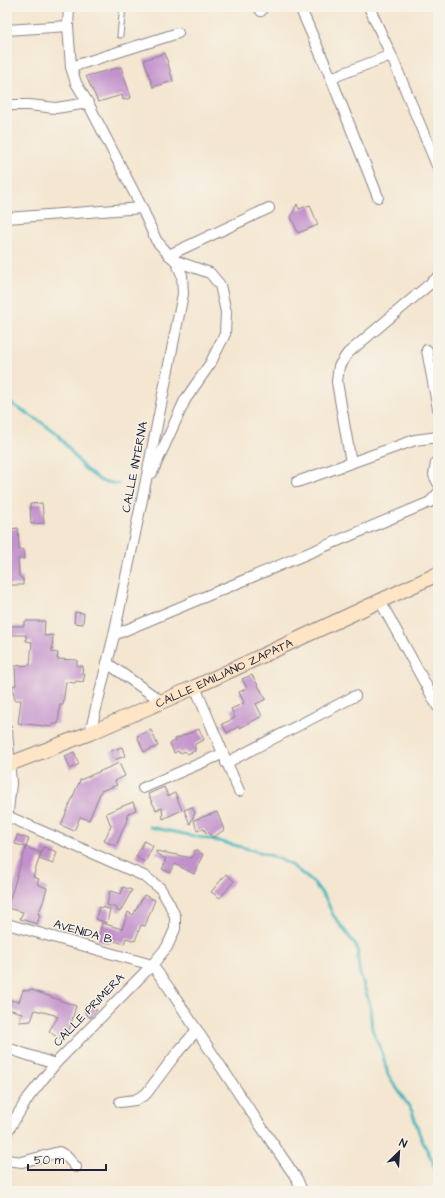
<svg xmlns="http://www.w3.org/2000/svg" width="445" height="1198" font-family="'Architects Daughter',sans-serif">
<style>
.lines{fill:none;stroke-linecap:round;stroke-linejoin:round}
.stream{stroke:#48b7be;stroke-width:3}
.building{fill:#c291cc}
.service-casing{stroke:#8b8486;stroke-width:7}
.minor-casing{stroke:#8b8486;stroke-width:12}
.secondary-casing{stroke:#8b8486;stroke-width:16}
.service{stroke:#fff;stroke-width:5}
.minor{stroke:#fff;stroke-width:10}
.secondary{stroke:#fde5c5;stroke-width:14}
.labels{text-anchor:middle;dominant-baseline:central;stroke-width:3;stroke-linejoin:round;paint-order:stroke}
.street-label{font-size:12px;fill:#22223b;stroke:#f7f3e8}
</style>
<rect width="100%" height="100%" fill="#f7f3e8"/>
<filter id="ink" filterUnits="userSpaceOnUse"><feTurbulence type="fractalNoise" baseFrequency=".025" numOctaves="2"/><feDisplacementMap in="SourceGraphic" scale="8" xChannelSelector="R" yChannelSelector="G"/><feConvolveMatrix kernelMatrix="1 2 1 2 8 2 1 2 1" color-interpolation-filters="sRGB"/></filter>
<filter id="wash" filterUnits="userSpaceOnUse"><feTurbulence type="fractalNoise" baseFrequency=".012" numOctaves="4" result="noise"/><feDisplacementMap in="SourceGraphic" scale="16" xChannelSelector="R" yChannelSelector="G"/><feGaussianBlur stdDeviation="0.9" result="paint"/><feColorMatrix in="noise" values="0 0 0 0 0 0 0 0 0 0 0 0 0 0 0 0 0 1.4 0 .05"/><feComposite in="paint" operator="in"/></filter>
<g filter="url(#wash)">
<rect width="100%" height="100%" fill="#f4e6d0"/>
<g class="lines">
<g class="stream">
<polyline points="7,401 41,422 58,435 84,468 101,481 118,484"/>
<polyline points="150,827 218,841 249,849 272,856 290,864 314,883 326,899 333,915 357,947 359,970 370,1005 372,1029 382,1052 388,1075 412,1111 421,1138 432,1160 438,1180"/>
</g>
</g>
<g id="blocks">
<g class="building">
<polygon points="165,53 173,81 153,87 144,60"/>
<polygon points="121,67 131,98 123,100 122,95 98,102 86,76"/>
<polygon points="297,204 299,209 310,205 318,225 298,233 291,217"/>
<polygon points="42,503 44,523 31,524 30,504"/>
<polygon points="18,528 19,550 23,549 24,559 18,559 19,576 23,579 23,585 7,585 9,529"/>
<polygon points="75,612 84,613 83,624 74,623"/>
<polygon points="26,621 45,621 44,636 53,635 52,652 58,653 57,659 77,660 77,666 83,666 82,674 85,674 83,682 76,681 75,683 66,682 63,705 60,705 58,724 52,724 52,727 18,723 21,700 15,700 12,686 16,685 15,666 30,665 32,642 26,641 26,635 7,635 7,626 24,626 24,622 26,622"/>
<polygon points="252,675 266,699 256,704 262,716 240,728 239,726 227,733 222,724 235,718 231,709 244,703 239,692 247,688 242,679"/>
<polygon points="199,729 204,740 195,744 195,751 187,754 185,751 181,753 179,753 178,751 174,753 170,743 176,741 175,739"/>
<polygon points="151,730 158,746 144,752 137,736"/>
<polygon points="122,747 125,756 114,760 111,751"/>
<polygon points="74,752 79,764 70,769 65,756"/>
<polygon points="119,763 125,776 115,781 117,785 101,791 89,820 80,817 74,831 61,825 80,780"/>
<polygon points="164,787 168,796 175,793 182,810 163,819 162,808 156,810 148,794"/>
<polygon points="133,802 136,810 127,814 128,818 116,846 104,841 111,826 106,813"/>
<polygon points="192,807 195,813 190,824 184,810"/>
<polygon points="217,812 224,830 212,838 208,832 206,833 204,829 197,831 194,820"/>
<polygon points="17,835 29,839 26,847 15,844"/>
<polygon points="144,841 153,846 145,862 136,857"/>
<polygon points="26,847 41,853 33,877 39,879 37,884 47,888 43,902 38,914 40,915 37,924 20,919 23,912 7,908"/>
<polygon points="43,847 57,852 53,864 39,859"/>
<polygon points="195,850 203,854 194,874 175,864 170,873 162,869 166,862 164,861 166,859 156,853 156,851 192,858"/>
<polygon points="226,874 234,881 220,898 211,892"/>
<polygon points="123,887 132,890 120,912 116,910 117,908 107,905 110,891 121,894"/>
<polygon points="144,895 155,900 145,926 141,925 135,941 126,938 124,944 112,940 111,943 98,940 102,923 122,929 128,912 133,915"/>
<polygon points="99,907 110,909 107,923 96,919"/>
<polygon points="29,989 76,1006 69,1031 63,1038 61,1036 59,1039 49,1031 58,1017 55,1016 55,1015 35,1010 31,1021 19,1022 22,1013 8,1009 11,1000 19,1002 23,990 29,991"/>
<polygon points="88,1006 97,1010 90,1018 85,1013"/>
</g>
</g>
</g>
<g filter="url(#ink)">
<use href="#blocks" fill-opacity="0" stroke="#8b8486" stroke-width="1"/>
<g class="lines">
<defs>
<polyline id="service" points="120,35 123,7"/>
<g id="minor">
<polyline points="69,7 68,26 71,67 76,83 88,103 142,208 156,240 169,255 176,261 182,275 183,294 144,490 114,635 90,733"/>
<polyline points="259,7 261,11"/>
<polyline points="300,7 331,78 391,55 369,7"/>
<polyline points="7,30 68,26"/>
<polyline points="391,55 438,168"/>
<polyline points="71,67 178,33"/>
<polyline points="331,78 378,197"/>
<polyline points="7,105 29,105 56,108 88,103"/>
<polyline points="7,218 142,208"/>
<polyline points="169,255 269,208"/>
<polyline points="427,350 438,409"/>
<polyline points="438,461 436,463 434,475 438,483"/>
<polyline points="351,463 337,382 339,366 348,353 438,277"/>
<polyline points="152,473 185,400 210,364 225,334 226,312 220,285 210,273 176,261"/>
<polyline points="297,482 415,440 438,437"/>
<polyline points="380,601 438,707"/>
<polyline points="114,635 430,502 438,493"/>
<polyline points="107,663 161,701"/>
<polyline points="195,687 239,791"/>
<polyline points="7,730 11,784 7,820"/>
<polyline points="226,763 355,696"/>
<polyline points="143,788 222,754"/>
<polyline points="7,816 144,876 160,888 169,903 175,916 175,929 167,947 152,965 55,1064 28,1098 7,1132"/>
<polyline points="7,924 152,965 169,988 243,1100 297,1179 302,1191"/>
<polyline points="7,1048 55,1064"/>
<polyline points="120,1102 135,1100 146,1094 176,1054 197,1030"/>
<polyline points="7,1160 22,1162 59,1152 66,1156 76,1167"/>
</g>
<g id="secondary">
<path id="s1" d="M 7,765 L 90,733 L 195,687 L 438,574"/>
</g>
</defs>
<use href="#service" class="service-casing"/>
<use href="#minor" class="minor-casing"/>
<use href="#secondary" class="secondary-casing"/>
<use href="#service" class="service"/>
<use href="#minor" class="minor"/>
<use href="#secondary" class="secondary"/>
</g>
</g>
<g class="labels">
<g class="street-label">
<text transform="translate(135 467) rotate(-79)">CALLE INTERNA</text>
<text stroke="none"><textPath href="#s1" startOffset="236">CALLE EMILIANO ZAPATA</textPath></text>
<text transform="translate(83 932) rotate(16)">AVENIDA B</text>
<text transform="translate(89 1010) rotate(-46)">CALLE PRIMERA</text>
</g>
</g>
<rect width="445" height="1198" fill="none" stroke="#f7f3e8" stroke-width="24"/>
<g transform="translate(399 1152) rotate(25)" stroke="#f7f3e8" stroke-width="3" paint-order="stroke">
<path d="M0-3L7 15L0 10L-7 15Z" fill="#22223b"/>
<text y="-6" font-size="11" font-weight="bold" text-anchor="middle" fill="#22223b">N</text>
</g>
<path d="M28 1164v6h78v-6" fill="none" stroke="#22223b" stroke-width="2"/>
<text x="34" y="1164" font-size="12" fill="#22223b" stroke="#f7f3e8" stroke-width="3" paint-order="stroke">50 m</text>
</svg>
